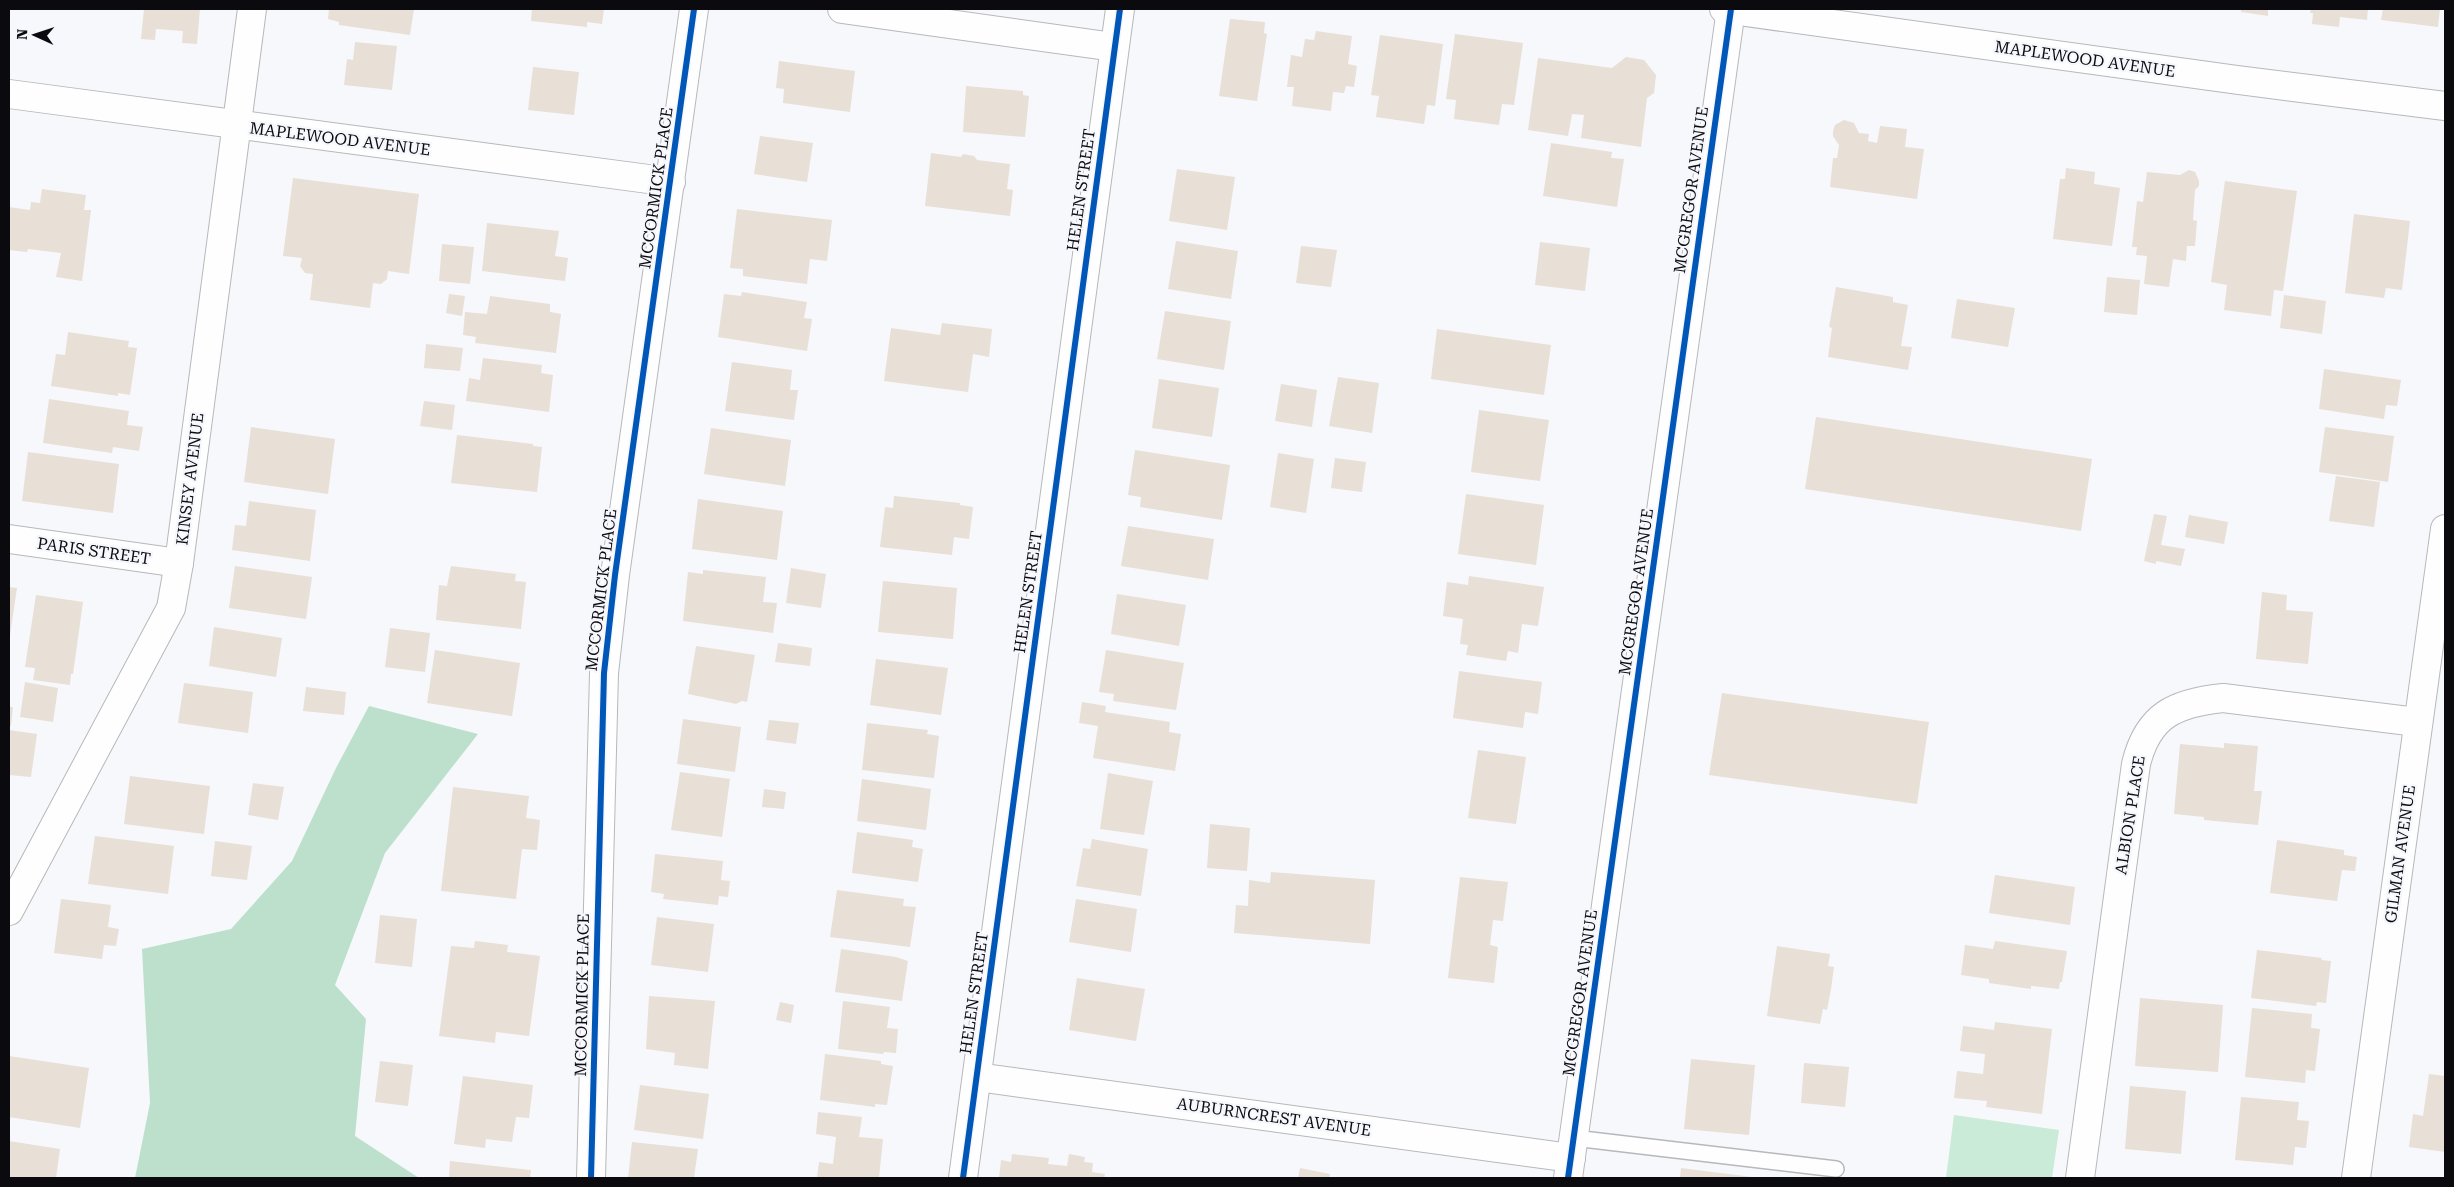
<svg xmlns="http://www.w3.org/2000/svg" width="2454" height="1187" font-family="'Roboto Serif',serif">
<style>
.green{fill:#c9ebd7}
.forest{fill:#bce0cc}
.building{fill:#e8dfd7}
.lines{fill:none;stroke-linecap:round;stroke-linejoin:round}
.service-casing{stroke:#b7b8bb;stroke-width:18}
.minor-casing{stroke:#b7b8bb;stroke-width:30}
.service{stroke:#fefeff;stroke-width:15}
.minor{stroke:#fefeff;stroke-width:28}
.cycleway-casing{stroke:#f6f7fd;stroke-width:9}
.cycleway{stroke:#0057b8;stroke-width:6}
.labels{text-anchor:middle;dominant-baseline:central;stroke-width:4.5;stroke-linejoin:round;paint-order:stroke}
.street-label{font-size:16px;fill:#0b0b0f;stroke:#f6f7fd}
</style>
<rect width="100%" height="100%" fill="#f7f8fc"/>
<polygon class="green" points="1954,1115 2059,1130 2052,1178 1946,1178"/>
<polygon class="forest" points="369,706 478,734 385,853 335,985 366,1019 355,1136 419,1178 135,1178 150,1103 142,949 231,929 292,861 336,768"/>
<g class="building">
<polygon points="144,9 200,9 197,44 182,43 183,31 156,29 155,40 141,39"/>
<polygon points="329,9 414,9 410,35 339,25 339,22 328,19"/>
<polygon points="532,9 604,9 602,24 587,22 587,27 531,21"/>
<polygon points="2241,9 2268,9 2268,16 2241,12"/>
<polygon points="2311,9 2368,9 2367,20 2340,17 2339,27 2312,24 2313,13 2310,13"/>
<polygon points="2383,9 2440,9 2438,27 2381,20"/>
<polygon points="1230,19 1265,22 1264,33 1267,34 1257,101 1219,96"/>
<polygon points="1316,31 1352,36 1348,64 1357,66 1354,87 1346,86 1344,93 1333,92 1331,111 1292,106 1294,87 1287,87 1291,55 1302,57 1305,39 1314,40"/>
<polygon points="1455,34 1523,43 1514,105 1502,104 1499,125 1454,119 1456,100 1446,99"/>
<polygon points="1380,35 1443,44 1435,106 1427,105 1424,124 1376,117 1379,96 1371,95"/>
<polygon points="355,42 397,46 392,90 344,85 347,59 353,60"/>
<polygon points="1626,57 1644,60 1656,75 1654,93 1647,98 1641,147 1581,138 1584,115 1572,114 1568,136 1528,130 1538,58 1612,68"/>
<polygon points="779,61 855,71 850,112 783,103 784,89 776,88"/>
<polygon points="533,67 579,72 574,115 528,110"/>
<polygon points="966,86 1023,91 1023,95 1029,96 1025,137 963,132"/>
<polygon points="1844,120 1854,123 1859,133 1869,134 1868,141 1877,143 1880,126 1907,129 1905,147 1924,149 1917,199 1830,187 1833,158 1837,158 1839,145 1833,136 1833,131 1835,125"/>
<polygon points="760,136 813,143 807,182 754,174"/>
<polygon points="1551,143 1612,152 1611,158 1624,159 1617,207 1543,196"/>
<polygon points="931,153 961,157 963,154 974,156 977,160 1010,164 1007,189 1013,190 1010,216 925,206"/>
<polygon points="2066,168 2095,172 2094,184 2120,188 2112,246 2053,239 2060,179 2065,179"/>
<polygon points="1177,169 1235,177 1227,230 1169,221"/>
<polygon points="2189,170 2195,172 2199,181 2199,186 2195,190 2193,220 2197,221 2195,246 2187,246 2186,261 2173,259 2169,287 2144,284 2147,256 2136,255 2137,247 2132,247 2137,201 2143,202 2147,172 2180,175"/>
<polygon points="293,178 419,194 409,274 388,271 387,279 381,284 373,283 370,308 310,300 313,274 305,273 300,266 302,258 283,256"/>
<polygon points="2225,181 2297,191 2283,291 2274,290 2271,316 2224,310 2227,285 2211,282"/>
<polygon points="42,189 86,195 84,210 91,210 82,281 56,277 61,253 28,249 27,252 9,250 9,207 30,210 31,202 40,203"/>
<polygon points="737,209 832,220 827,261 810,259 807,284 743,276 743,269 730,268"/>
<polygon points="2354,214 2410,221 2402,290 2386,288 2384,298 2345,293"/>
<polygon points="487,223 559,231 555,256 568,258 565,281 482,271"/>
<polygon points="1176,241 1238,251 1231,299 1168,289"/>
<polygon points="1540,242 1590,248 1585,291 1535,285"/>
<polygon points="442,244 474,247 470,284 439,281"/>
<polygon points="1301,246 1337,250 1331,287 1296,283"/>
<polygon points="2107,277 2140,280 2137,315 2104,312"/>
<polygon points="1836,287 1893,297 1893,302 1908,305 1901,346 1912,347 1908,370 1828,357 1832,328 1829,327"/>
<polygon points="742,292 807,302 804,318 812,319 807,351 718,337 724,294 741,296"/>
<polygon points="449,294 465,296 462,316 446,313"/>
<polygon points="2284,295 2326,301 2322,334 2280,328"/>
<polygon points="490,296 550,304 550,312 561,314 556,353 475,343 476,337 463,335 465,312 487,314"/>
<polygon points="1957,299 2015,308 2008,347 1951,338"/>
<polygon points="1165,311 1231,321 1224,370 1157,359"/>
<polygon points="942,323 992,329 989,357 973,354 968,392 884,381 891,328 940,335"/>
<polygon points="1437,329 1551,345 1544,395 1431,379"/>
<polygon points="68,332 129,341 128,347 137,348 130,395 118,393 118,396 51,386 56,354 65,355"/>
<polygon points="426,344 463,348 460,371 424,368"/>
<polygon points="483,358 542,365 541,373 553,375 549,412 466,401 469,378 480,380"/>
<polygon points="732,362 792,370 790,390 798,390 794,420 725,411"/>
<polygon points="2324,369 2401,380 2397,406 2386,405 2384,419 2319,409"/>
<polygon points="1338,377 1379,383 1372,433 1329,426"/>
<polygon points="1159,379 1219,388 1212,437 1152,428"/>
<polygon points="1281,384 1317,390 1312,427 1275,421"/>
<polygon points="49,399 129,411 127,425 143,427 139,451 113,447 112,453 43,443"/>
<polygon points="424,401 455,405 452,430 420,426"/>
<polygon points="1479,410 1549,420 1540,481 1471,472"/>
<polygon points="1816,417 2092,459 2081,531 1805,489"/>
<polygon points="251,427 335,439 328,494 244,482"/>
<polygon points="2325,427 2394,436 2388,482 2319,472"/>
<polygon points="711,428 791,440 785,486 704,474"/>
<polygon points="457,435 533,444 533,446 542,447 537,492 451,483"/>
<polygon points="1135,450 1230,465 1222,520 1140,507 1141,497 1128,495"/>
<polygon points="28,452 119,464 113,513 22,501"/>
<polygon points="1278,453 1314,459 1306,513 1270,507"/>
<polygon points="1335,458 1366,462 1362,492 1331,488"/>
<polygon points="2336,476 2380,482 2374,527 2329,521"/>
<polygon points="1466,494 1544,505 1536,565 1458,554"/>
<polygon points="894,496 960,503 960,505 973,507 969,539 954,537 952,555 880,547 885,507 893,508"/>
<polygon points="698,499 783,511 777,560 692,549"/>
<polygon points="249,501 316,510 310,561 232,550 235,525 246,526"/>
<polygon points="2154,514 2167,516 2161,545 2185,549 2181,566 2156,561 2156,564 2144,561"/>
<polygon points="2189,515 2228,522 2224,544 2185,537"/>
<polygon points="1128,526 1214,539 1208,580 1121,566"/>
<polygon points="235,566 312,577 306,619 229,608"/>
<polygon points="451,566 516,574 515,581 526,582 521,629 436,620 439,585 447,586"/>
<polygon points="791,568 826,574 821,608 786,603"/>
<polygon points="703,570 766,577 763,602 777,603 773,633 683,621 688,572 703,574"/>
<polygon points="1469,576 1544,587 1538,626 1522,624 1518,653 1508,651 1506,661 1466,655 1468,645 1460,644 1463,619 1443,616 1447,582 1468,585"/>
<polygon points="883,581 957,588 953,639 878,632"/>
<polygon points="9,587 17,588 10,635 9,635"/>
<polygon points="2262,592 2287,595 2286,610 2313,612 2308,664 2256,659"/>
<polygon points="1117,594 1186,605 1179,646 1111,634"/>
<polygon points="36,595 83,602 73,674 71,674 70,685 33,680 35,668 25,667"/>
<polygon points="214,627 282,638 276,677 209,666"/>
<polygon points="390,628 430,633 425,672 385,667"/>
<polygon points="778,643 812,648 810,666 775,662"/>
<polygon points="696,646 755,655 747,702 742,701 736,704 688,694"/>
<polygon points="435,650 520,663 512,716 427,703"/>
<polygon points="1106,650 1184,663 1176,710 1113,701 1114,694 1099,692"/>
<polygon points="876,659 948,668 941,715 870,705"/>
<polygon points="1459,671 1542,682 1538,714 1525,712 1523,728 1453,718"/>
<polygon points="25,682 58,688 53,722 20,717"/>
<polygon points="184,683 253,692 248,733 178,723"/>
<polygon points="306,687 346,692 344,715 303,711"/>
<polygon points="1722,693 1929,722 1917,804 1709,775"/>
<polygon points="1082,702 1106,706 1105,712 1170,722 1169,732 1181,734 1175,771 1093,758 1098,726 1079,723"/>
<polygon points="9,707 13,707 11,726 9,726"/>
<polygon points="683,719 741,727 735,772 677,764"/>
<polygon points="769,720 799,723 796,744 766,740"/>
<polygon points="867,723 928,730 927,734 939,736 934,778 862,770"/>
<polygon points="9,730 37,734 31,777 9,775"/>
<polygon points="2224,743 2258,746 2254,791 2262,791 2258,825 2204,820 2204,817 2174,814 2180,744 2224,748"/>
<polygon points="1478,750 1526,757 1516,824 1468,818"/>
<polygon points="680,772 730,779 722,837 671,830"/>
<polygon points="1108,773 1153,781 1144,835 1100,829"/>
<polygon points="130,776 210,786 204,834 124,824"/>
<polygon points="862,779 931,789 926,830 857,821"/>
<polygon points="253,783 284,787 278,820 248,815"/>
<polygon points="453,787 529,796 526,818 540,820 537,850 522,849 516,899 441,891"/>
<polygon points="764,789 786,792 784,809 762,807"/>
<polygon points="1210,824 1250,828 1247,871 1207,868"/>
<polygon points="857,832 913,840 912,847 923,849 918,882 852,873"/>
<polygon points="95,836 174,846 168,894 88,884"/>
<polygon points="1092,839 1148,849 1141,896 1076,886 1083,848 1090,849"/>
<polygon points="2277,840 2344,850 2344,855 2357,857 2355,871 2342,870 2337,901 2270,893"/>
<polygon points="215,841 252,846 247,880 211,876"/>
<polygon points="655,854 723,861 721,880 730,881 728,897 719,896 718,905 663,899 664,894 651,892"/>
<polygon points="1271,872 1375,880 1370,944 1234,933 1236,905 1248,906 1249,880 1270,883"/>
<polygon points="1995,875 2075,887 2070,925 1989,913"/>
<polygon points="1460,877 1508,882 1503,921 1493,920 1490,945 1498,947 1494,983 1448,978"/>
<polygon points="837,890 904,899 903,906 916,907 910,947 830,937"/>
<polygon points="61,899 111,905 108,927 119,929 116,946 104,945 102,959 54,953"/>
<polygon points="1076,899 1137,909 1131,952 1069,942"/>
<polygon points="380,915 417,919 412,967 375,963"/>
<polygon points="657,917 714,924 708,972 651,965"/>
<polygon points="475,941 508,945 507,952 540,956 529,1036 496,1032 495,1043 439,1036 451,946 474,948"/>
<polygon points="1995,941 2067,951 2062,982 2060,982 2059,989 2031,986 2031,989 1989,983 1989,979 1961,975 1965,945 1993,949"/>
<polygon points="1777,946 1830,954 1828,966 1834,967 1831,989 1827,1010 1823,1009 1820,1024 1767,1016"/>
<polygon points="841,949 896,957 908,961 902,1001 835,992"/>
<polygon points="2257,950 2322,958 2321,960 2331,961 2326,1003 2317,1002 2316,1006 2251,998"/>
<polygon points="1077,978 1145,989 1136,1041 1069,1030"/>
<polygon points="649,996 715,1001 708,1069 674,1065 675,1053 646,1049"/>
<polygon points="2140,998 2223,1005 2218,1072 2135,1066"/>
<polygon points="843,1001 890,1007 887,1028 898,1029 896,1053 884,1052 883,1054 838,1049"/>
<polygon points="780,1002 794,1005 791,1023 776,1020"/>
<polygon points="2252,1008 2312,1014 2311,1028 2320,1029 2315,1071 2306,1070 2305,1083 2245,1077"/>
<polygon points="1995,1022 2052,1029 2042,1114 1986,1107 1987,1101 1954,1098 1957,1071 1983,1074 1985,1054 1960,1051 1963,1026 1994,1030"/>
<polygon points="825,1054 881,1061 881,1064 893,1066 887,1105 875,1104 875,1107 820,1100"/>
<polygon points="9,1056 89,1068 80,1128 9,1117"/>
<polygon points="1691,1059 1755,1065 1749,1135 1684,1129"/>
<polygon points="380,1061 413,1065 408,1106 375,1102"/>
<polygon points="1804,1063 1849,1067 1845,1107 1801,1103"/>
<polygon points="2429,1074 2445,1076 2445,1152 2409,1147 2413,1114 2423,1116"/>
<polygon points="463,1076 533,1085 529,1118 516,1117 512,1142 486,1139 485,1148 454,1144"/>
<polygon points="640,1085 709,1094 703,1139 634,1130"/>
<polygon points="2130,1086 2186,1091 2181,1154 2125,1149"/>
<polygon points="2241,1097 2299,1102 2297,1120 2309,1121 2306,1148 2295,1147 2293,1165 2235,1160"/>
<polygon points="818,1112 862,1117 859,1137 883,1139 879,1178 817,1178 819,1162 833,1164 836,1137 816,1134"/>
<polygon points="9,1141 60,1149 56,1178 9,1178"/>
<polygon points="632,1142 698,1149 694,1178 628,1178"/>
<polygon points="1012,1154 1049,1158 1048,1164 1067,1166 1069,1154 1085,1157 1084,1162 1093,1163 1092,1172 1105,1174 1104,1178 999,1178 1001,1160 1011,1162"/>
<polygon points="450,1161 531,1170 530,1178 449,1178"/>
<polygon points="1300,1168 1330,1174 1329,1178 1298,1178"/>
<polygon points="1681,1168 1752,1177 1752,1178 1680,1178"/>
</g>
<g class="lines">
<defs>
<polyline id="service" points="1574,1138 1836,1169"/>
<g id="minor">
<polyline points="842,9 1114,47"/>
<polyline points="1724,9 2238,80 2445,106"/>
<polyline points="9,94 671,182"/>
<polyline points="9,539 179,563"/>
<polyline points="9,911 171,608 179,563 252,9"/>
<polyline points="977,1077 1571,1158"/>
<polyline points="591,1178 604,673 615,575 694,9"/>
<polyline points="963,1178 1120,9"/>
<polyline points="1568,1178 1731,9"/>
<path d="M 2080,1178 L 2136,764 C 2148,715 2175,703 2223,698 L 2417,722"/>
<polyline points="2356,1178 2445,529"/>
</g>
</defs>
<use href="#service" class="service-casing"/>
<use href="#minor" class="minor-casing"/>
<use href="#service" class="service"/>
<use href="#minor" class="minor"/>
<defs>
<g id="cycleway">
<polyline points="591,1178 604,673 615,575 694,9"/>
<polyline points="963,1178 1120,9"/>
<polyline points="1568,1178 1731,9"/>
</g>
</defs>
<use href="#cycleway" class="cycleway-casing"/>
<use href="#cycleway" class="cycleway"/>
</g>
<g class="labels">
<g class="street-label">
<text transform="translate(2085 59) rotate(8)">MAPLEWOOD AVENUE</text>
<text transform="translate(340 139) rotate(7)">MAPLEWOOD AVENUE</text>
<text transform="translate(656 188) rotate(-82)">MCCORMICK PLACE</text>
<text transform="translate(1081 190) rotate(-82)">HELEN STREET</text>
<text transform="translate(1691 190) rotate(-82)">MCGREGOR AVENUE</text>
<text transform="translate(190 479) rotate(-83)">KINSEY AVENUE</text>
<text transform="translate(94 551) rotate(8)">PARIS STREET</text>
<text transform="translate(601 590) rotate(-83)">MCCORMICK PLACE</text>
<text transform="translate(1028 592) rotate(-82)">HELEN STREET</text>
<text transform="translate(1636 592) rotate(-82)">MCGREGOR AVENUE</text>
<text transform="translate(2130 815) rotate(-81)">ALBION PLACE</text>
<text transform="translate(2400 854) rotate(-82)">GILMAN AVENUE</text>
<text transform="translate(974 993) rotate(-82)">HELEN STREET</text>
<text transform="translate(1580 993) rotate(-82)">MCGREGOR AVENUE</text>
<text transform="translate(582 995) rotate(-89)">MCCORMICK PLACE</text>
<text transform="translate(1274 1117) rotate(8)">AUBURNCREST AVENUE</text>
</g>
</g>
<rect width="2454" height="1187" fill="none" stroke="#0b0b0f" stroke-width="20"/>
<g transform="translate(35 35) rotate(273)" stroke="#f6f7fd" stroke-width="4" paint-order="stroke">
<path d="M0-4L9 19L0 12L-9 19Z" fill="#0b0b0f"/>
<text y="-8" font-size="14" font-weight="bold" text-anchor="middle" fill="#0b0b0f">N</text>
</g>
</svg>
